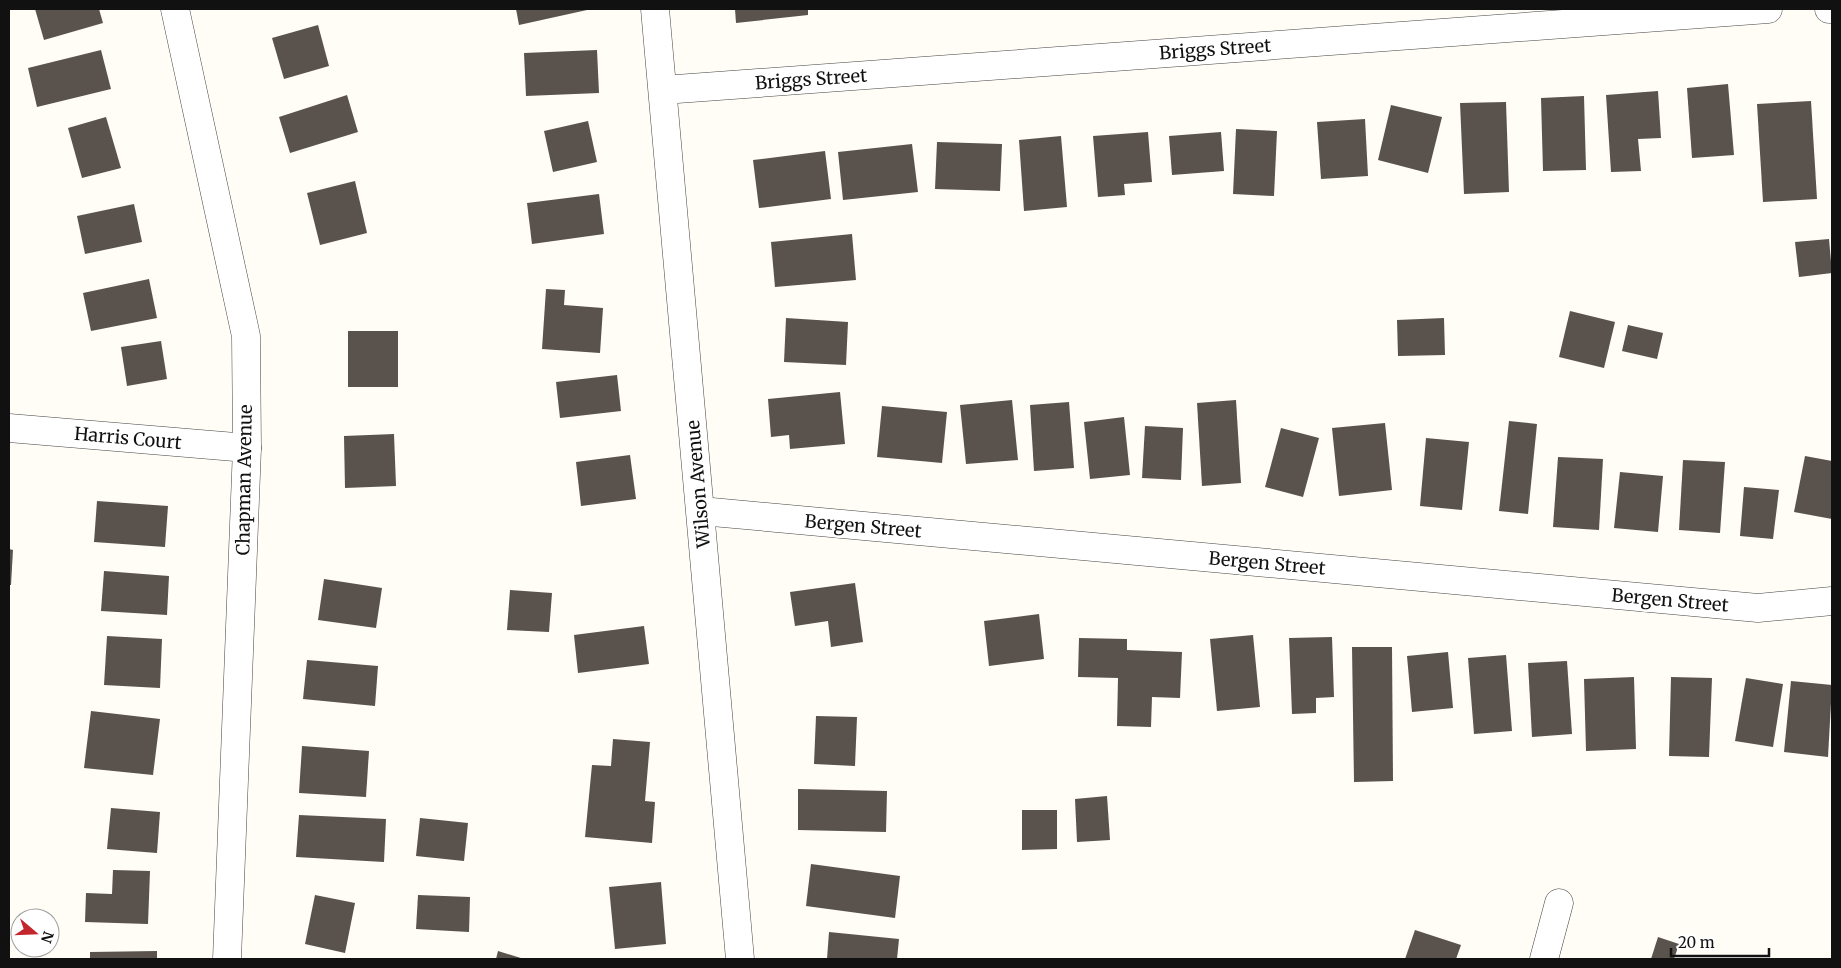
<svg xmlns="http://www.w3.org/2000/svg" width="1841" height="968" font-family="Merriweather,serif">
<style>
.building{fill:#5a524d}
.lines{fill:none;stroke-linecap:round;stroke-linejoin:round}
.minor-casing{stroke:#444;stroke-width:29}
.minor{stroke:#fff;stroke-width:28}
.labels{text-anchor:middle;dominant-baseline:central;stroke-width:5;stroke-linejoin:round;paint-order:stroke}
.street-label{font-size:18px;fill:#111;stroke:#fff}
</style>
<rect width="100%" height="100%" fill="#fffdf5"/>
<g class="building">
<polygon points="35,9 99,9 103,23 44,40"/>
<polygon points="516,9 587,9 587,10 519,25"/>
<polygon points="735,9 808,9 808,15 736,23"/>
<polygon points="318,25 329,66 284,79 272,38"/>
<polygon points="101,50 111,89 37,107 28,68"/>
<polygon points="597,50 599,93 526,96 524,53"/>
<polygon points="1728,84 1734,155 1692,158 1687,88"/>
<polygon points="1658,91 1661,138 1638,139 1641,171 1611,172 1606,95"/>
<polygon points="347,95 358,132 290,153 279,117"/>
<polygon points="1584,96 1586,170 1543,171 1541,98"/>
<polygon points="1811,101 1817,199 1763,202 1757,104"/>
<polygon points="1506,102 1509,192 1464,194 1460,103"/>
<polygon points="1391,105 1442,117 1428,173 1378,160"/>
<polygon points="106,117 121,168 82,178 68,128"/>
<polygon points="1365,119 1368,176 1321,179 1317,122"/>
<polygon points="588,121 597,162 553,172 544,131"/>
<polygon points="1236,129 1277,131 1274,196 1233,194"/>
<polygon points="1148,132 1152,182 1124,184 1125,195 1098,197 1093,136"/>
<polygon points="1221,132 1224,171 1172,175 1169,136"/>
<polygon points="1061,136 1067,207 1024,211 1019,140"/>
<polygon points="937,142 1002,144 1000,191 935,189"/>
<polygon points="912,144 918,192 843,200 838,152"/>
<polygon points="825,151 831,199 759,208 753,160"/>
<polygon points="355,181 367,233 320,245 307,193"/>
<polygon points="599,194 604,234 532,244 527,203"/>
<polygon points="134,204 142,242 85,254 77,216"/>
<polygon points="852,234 856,280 775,287 771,242"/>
<polygon points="1829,239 1832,273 1799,277 1795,242"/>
<polygon points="149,279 157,318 91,331 83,293"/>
<polygon points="546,289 565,290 564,305 603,308 600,353 542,349"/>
<polygon points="1570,311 1615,322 1604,368 1559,357"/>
<polygon points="786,318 848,322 846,365 784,362"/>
<polygon points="1444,318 1445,355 1398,356 1397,320"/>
<polygon points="1628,325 1663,333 1657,359 1622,351"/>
<rect x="348" y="331" width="50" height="56"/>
<polygon points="161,341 167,379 127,386 121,347"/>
<polygon points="617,375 621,411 560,418 556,382"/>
<polygon points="840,392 845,444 790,449 789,435 771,437 768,399"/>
<polygon points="1012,400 1018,460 966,464 960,405"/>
<polygon points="1236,400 1241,483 1202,486 1197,403"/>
<polygon points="1069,402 1074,468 1034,471 1030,405"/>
<polygon points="882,406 947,412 942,463 877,457"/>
<polygon points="1124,417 1130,475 1090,479 1084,422"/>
<polygon points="1509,421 1537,424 1528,514 1499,511"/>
<polygon points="1385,423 1392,490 1339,496 1332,428"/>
<polygon points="1145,426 1183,428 1181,480 1142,478"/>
<polygon points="1281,428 1319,438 1303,497 1265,487"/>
<polygon points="394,434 396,486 345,488 344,436"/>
<polygon points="1426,438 1469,442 1462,510 1420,506"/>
<polygon points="630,455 636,499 581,506 576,462"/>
<polygon points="1805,456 1832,461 1832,519 1794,512"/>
<polygon points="1558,457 1603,459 1599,530 1553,527"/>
<polygon points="1683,460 1725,462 1720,533 1679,530"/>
<polygon points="1620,472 1663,476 1658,532 1614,528"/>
<polygon points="1744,487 1779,490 1773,539 1740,536"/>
<polygon points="97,501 168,506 165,547 94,542"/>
<polygon points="9,549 13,550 11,585 9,585"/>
<polygon points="104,571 169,576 167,615 101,611"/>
<polygon points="324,579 382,588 376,628 318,620"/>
<polygon points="855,583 863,642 831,647 828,621 795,626 790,592"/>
<polygon points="510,590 552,593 549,632 507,630"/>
<polygon points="1039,614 1044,659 989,666 984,621"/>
<polygon points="644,626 649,664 578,673 574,635"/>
<polygon points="1253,635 1260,707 1217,711 1210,639"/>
<polygon points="107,636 162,639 160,688 104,685"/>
<polygon points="1332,637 1334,697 1316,698 1316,713 1292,714 1289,638"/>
<polygon points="1079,638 1127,639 1127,650 1182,652 1180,698 1152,697 1151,727 1117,726 1118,678 1078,677"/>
<polygon points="1352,647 1392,647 1393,781 1354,782"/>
<polygon points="1448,652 1453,708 1412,712 1407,656"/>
<polygon points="1506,655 1512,731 1474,734 1468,658"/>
<polygon points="307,660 378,666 375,706 303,699"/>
<polygon points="1567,661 1572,734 1532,737 1528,663"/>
<polygon points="1634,677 1636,749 1586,751 1584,679"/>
<polygon points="1671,677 1712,678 1709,757 1669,756"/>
<polygon points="1746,678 1783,684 1773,747 1735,741"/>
<polygon points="1791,681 1832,685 1828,757 1784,752"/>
<polygon points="91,711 160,719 153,775 84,768"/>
<polygon points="816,716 857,717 855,766 814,764"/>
<polygon points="613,739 650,742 645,801 655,802 652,843 585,837 592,765 611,766"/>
<polygon points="302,746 369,751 366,797 299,793"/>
<polygon points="798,789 887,791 886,832 798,830"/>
<polygon points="1107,796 1110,840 1077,842 1075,799"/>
<polygon points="111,808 160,812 157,853 107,849"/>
<polygon points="1022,810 1057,810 1057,849 1022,850"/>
<polygon points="299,815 386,819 384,862 296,857"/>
<polygon points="420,818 468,823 464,861 416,856"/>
<polygon points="811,864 900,876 895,918 806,906"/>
<polygon points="113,870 150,871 148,924 85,922 86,893 112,894"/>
<polygon points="661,882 666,944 615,949 609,887"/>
<polygon points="315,895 355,903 345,953 305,944"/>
<polygon points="418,895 470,897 469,932 416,929"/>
<polygon points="1415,930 1461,945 1456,959 1405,959"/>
<polygon points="829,932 899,939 897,959 827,959"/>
<polygon points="1658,937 1679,944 1674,959 1651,959"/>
<polygon points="157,951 157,959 90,959 90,952"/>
<polygon points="498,951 524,959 496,959"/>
</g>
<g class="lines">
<defs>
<g id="minor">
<polyline points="175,9 246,336 247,448 227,959"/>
<polyline points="655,9 740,959"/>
<polyline points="1829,9 1832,9"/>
<polyline points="663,90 1768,9"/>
<polyline points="9,428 247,448"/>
<polyline points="701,511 1758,608 1832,601"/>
<polyline points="1544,959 1559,903"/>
</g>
</defs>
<use href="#minor" class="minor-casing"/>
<use href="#minor" class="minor"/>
</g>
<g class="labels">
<g class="street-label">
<text transform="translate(1215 49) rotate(-4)">Briggs Street</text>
<text transform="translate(811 79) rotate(-4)">Briggs Street</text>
<text transform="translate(128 438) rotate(5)">Harris Court</text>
<text transform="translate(244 480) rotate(-89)">Chapman Avenue</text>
<text transform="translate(698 484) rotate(-95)">Wilson Avenue</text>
<text transform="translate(863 526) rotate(5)">Bergen Street</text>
<text transform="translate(1267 563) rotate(5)">Bergen Street</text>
<text transform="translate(1670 600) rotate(5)">Bergen Street</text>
</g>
</g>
<rect width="1841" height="968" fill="none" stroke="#111111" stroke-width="20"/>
<g transform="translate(35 933) rotate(109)"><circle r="24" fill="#ffffff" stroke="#a0a0a0"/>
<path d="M0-4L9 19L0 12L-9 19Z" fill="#c4262e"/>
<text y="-8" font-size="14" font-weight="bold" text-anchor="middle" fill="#111111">N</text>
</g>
<path d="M1671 948v8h98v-8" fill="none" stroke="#111111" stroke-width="2.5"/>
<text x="1678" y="948" font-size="15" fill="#111111" stroke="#ffffff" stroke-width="4" paint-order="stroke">20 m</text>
</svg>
